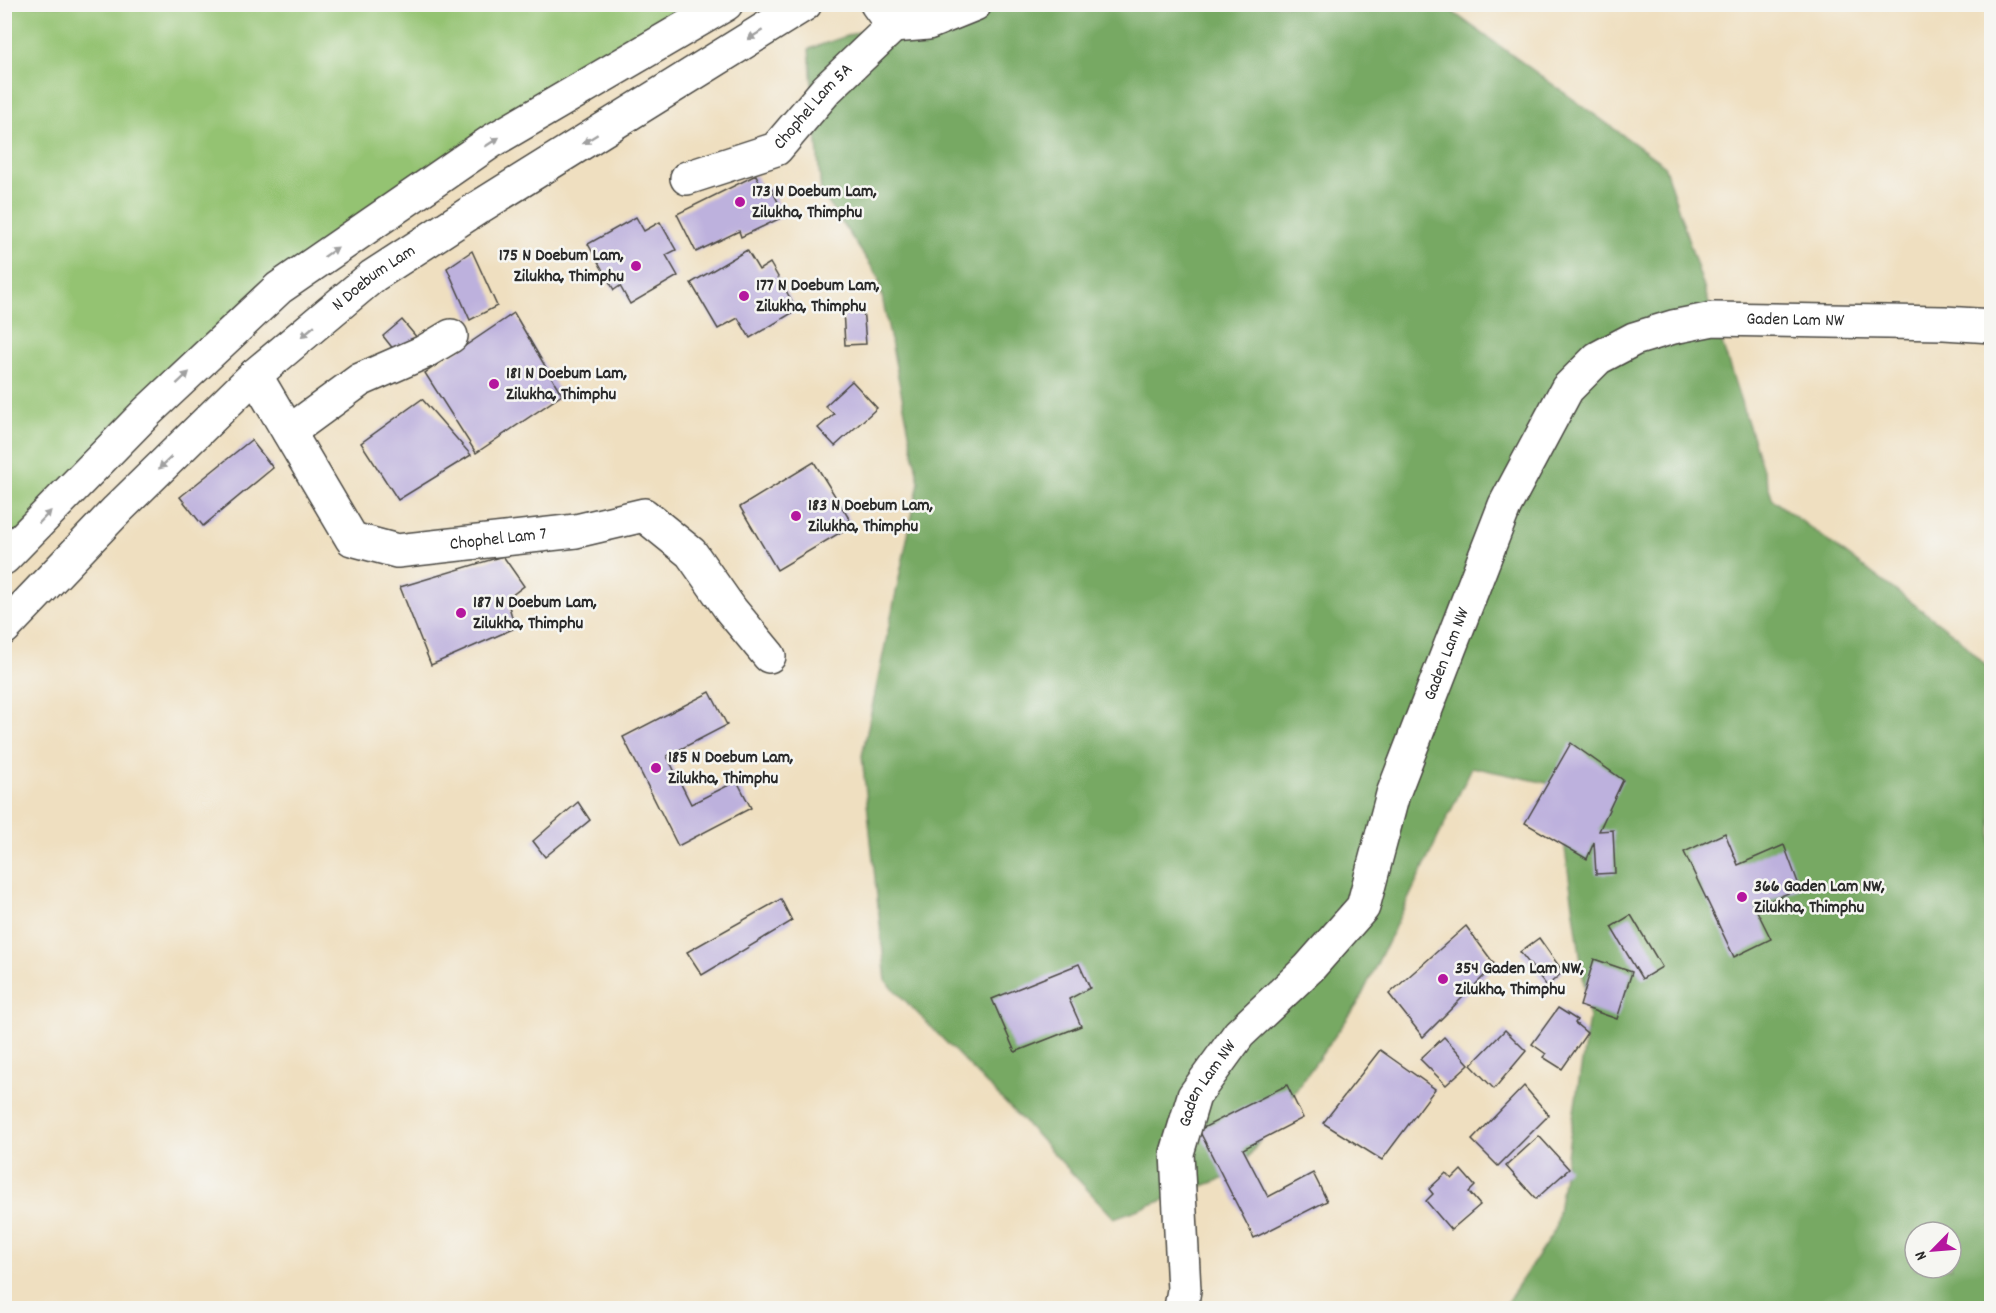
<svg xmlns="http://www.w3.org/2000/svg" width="1996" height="1313" font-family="Dekko,sans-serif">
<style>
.green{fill:#94c372;stroke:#60774e;stroke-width:1.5}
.forest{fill:#77a964;stroke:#516a48;stroke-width:1.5;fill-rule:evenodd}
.building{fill:#bdb1dd}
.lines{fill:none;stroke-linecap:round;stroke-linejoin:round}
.street-casing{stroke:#484641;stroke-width:36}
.secondary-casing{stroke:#484641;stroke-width:36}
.street{stroke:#fff;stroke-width:33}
.secondary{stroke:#fff;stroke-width:33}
.oneway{fill:#a0a0a0}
.poi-dot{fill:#b5179e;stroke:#f6f6f2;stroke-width:2}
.labels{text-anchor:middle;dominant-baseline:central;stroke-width:5;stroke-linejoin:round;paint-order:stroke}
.street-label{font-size:18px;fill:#2b2b2b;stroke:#f6f6f2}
.poi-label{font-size:18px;font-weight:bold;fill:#2b2b2b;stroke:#f6f6f2;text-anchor:start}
</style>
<rect width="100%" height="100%" fill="#f6f6f2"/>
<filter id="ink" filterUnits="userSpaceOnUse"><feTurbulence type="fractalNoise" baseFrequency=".0167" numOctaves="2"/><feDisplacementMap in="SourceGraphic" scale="12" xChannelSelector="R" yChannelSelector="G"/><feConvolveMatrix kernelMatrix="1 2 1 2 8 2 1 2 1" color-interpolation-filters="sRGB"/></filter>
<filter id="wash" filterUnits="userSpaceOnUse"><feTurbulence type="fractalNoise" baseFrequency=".008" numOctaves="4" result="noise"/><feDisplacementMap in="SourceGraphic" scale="24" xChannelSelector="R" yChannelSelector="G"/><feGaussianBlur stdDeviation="1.35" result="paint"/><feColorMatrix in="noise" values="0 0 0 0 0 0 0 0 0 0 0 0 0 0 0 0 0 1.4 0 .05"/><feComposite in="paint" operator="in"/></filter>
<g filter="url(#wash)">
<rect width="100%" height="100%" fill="#efdfc0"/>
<polygon class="green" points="5,5 726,5 380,210 5,552"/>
<path class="forest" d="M 936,5 L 1443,5 L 1664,165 L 1773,500 L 1958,637 L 1991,671 L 1991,1308 L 1503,1308 L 1555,1230 L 1589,1018 L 1556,785 L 1472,767 L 1357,1005 L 1236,1174 L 1114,1218 L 1027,1125 L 886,981 L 862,756 L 919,482 L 878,276 L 821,192 L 809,49 ZM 1915,1232 L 1951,1232 L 1951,1268 L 1915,1268 Z"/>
<g id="blocks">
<g class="building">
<polygon points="756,175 763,189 770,186 785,216 741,237 739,231 696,252 677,214"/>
<polygon points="636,217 644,231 660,222 676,250 666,255 678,276 630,304 620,286 614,290 588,244"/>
<polygon points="747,250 759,270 770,263 797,310 750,338 738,318 718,329 691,283"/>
<polygon points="472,251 497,306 470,320 447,268"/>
<polygon points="863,307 866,344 845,345 843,309"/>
<polygon points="514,313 562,395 476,453 425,373"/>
<polygon points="402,320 418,339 398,355 383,336"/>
<polygon points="852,381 877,408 835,446 818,428 834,414 825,406"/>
<polygon points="422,399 471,455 398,500 361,443"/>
<polygon points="251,440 273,468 203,526 180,497"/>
<polygon points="814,462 853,525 777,570 740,507"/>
<polygon points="503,556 524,586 507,599 515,628 431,665 400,587"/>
<polygon points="710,692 727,725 667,756 691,804 737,781 751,808 678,846 623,737"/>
<polygon points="1571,743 1623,780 1599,831 1613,830 1615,873 1596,874 1594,842 1587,859 1525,823"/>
<polygon points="578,802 590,820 545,857 533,841"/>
<polygon points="1725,833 1738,865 1784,845 1800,888 1755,907 1771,939 1734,957 1684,852"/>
<polygon points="781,899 792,921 702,975 687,952"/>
<polygon points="1631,915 1662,967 1642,979 1611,927"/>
<polygon points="1466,926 1495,965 1423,1037 1389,994"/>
<polygon points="1539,938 1563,972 1547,986 1520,952"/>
<polygon points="1594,959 1632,972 1617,1019 1580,1006"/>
<polygon points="1079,964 1090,988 1069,999 1081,1026 1015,1052 992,999"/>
<polygon points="1558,1008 1577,1020 1575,1023 1587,1033 1562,1069 1543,1057 1546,1054 1532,1044"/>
<polygon points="1505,1030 1526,1051 1494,1089 1471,1065"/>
<polygon points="1444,1037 1469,1064 1446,1085 1420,1059"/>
<polygon points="1380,1050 1435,1089 1382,1160 1323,1123"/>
<polygon points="1287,1085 1303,1118 1243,1149 1268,1197 1313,1173 1327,1201 1254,1238 1199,1130"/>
<polygon points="1524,1086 1549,1115 1498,1166 1472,1140"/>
<polygon points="1539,1136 1569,1169 1536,1199 1506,1166"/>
<polygon points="1461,1170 1475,1186 1469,1192 1480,1205 1451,1230 1426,1201 1433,1194 1429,1189 1446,1173 1452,1179"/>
</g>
</g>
</g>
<g filter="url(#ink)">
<use href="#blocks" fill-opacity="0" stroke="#484641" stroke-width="1.5"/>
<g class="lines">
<defs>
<g id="street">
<polyline points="877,4 893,26 928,23 975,4"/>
<path id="s1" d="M 687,178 L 776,149 L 827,89 L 893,26"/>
<path id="s2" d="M 255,375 L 352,539 L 397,551 L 576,531 L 644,515 L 691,553 L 731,610 L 769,656"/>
<polyline points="289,432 360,380 424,352 451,336"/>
</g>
<g id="secondary">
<polyline points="4,558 147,412 279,288 492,141 726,4"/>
<path id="s3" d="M 4,628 L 117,510 L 255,375 L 373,276 L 476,209 L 805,4"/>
<path id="s4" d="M 1181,1308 L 1184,1290 L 1177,1153 L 1194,1096 L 1239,1034 L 1309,968 L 1363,907 L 1393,794 L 1505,505 L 1567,389 L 1598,358 L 1634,339 L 1673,327 L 1713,319 L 1944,323 L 1992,326"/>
</g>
</defs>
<use href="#street" class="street-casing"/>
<use href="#secondary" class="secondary-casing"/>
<use href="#street" class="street"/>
<use href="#secondary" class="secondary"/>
</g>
<defs><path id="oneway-solid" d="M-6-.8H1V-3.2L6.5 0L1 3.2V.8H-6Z" transform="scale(1.5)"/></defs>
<g class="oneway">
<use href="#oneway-solid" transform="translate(755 35) rotate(148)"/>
<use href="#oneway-solid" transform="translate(590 139) rotate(148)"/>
<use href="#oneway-solid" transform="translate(492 142) rotate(-33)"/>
<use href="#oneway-solid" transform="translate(331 252) rotate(-35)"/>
<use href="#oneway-solid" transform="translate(308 331) rotate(140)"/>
<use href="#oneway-solid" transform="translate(183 378) rotate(-43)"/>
<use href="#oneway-solid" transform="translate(165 463) rotate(136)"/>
<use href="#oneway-solid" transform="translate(45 517) rotate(-46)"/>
</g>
</g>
<g class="poi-dot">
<circle cx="740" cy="202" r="6"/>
<circle cx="636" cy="266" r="6"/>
<circle cx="744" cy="296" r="6"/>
<circle cx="494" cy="384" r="6"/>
<circle cx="796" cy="516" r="6"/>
<circle cx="461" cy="613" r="6"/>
<circle cx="656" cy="768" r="6"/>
<circle cx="1742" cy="897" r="6"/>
<circle cx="1443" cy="979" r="6"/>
</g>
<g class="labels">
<g class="street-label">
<text stroke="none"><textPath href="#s1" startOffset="150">Chophel Lam 5A</textPath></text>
<text stroke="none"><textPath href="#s3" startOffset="510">N Doebum Lam</textPath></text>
<text stroke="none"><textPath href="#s4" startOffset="1276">Gaden Lam NW</textPath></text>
<text stroke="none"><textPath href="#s2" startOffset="339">Chophel Lam 7</textPath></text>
<text stroke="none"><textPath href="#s4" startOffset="736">Gaden Lam NW</textPath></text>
<text stroke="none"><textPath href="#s4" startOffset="232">Gaden Lam NW</textPath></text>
</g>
<g class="poi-label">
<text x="752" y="192">173 N Doebum Lam,<tspan x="752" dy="21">Zilukha, Thimphu</tspan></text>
<text x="624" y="256" text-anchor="end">175 N Doebum Lam,<tspan x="624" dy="21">Zilukha, Thimphu</tspan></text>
<text x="756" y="286">177 N Doebum Lam,<tspan x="756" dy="21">Zilukha, Thimphu</tspan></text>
<text x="506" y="374">181 N Doebum Lam,<tspan x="506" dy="21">Zilukha, Thimphu</tspan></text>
<text x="808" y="506">183 N Doebum Lam,<tspan x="808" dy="21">Zilukha, Thimphu</tspan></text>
<text x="473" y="603">187 N Doebum Lam,<tspan x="473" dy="21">Zilukha, Thimphu</tspan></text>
<text x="668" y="758">185 N Doebum Lam,<tspan x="668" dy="21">Zilukha, Thimphu</tspan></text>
<text x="1754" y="887">366 Gaden Lam NW,<tspan x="1754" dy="21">Zilukha, Thimphu</tspan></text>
<text x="1455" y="969">354 Gaden Lam NW,<tspan x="1455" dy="21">Zilukha, Thimphu</tspan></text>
</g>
</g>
<rect width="1996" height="1313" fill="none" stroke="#f6f6f2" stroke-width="24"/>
<g transform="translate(1933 1250) rotate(245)"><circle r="28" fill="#f6f6f2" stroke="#a5a5a2" stroke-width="1.5"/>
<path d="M0-4.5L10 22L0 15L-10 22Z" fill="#b5179e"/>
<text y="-9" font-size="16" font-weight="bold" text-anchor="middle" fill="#2b2b2b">N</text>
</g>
</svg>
